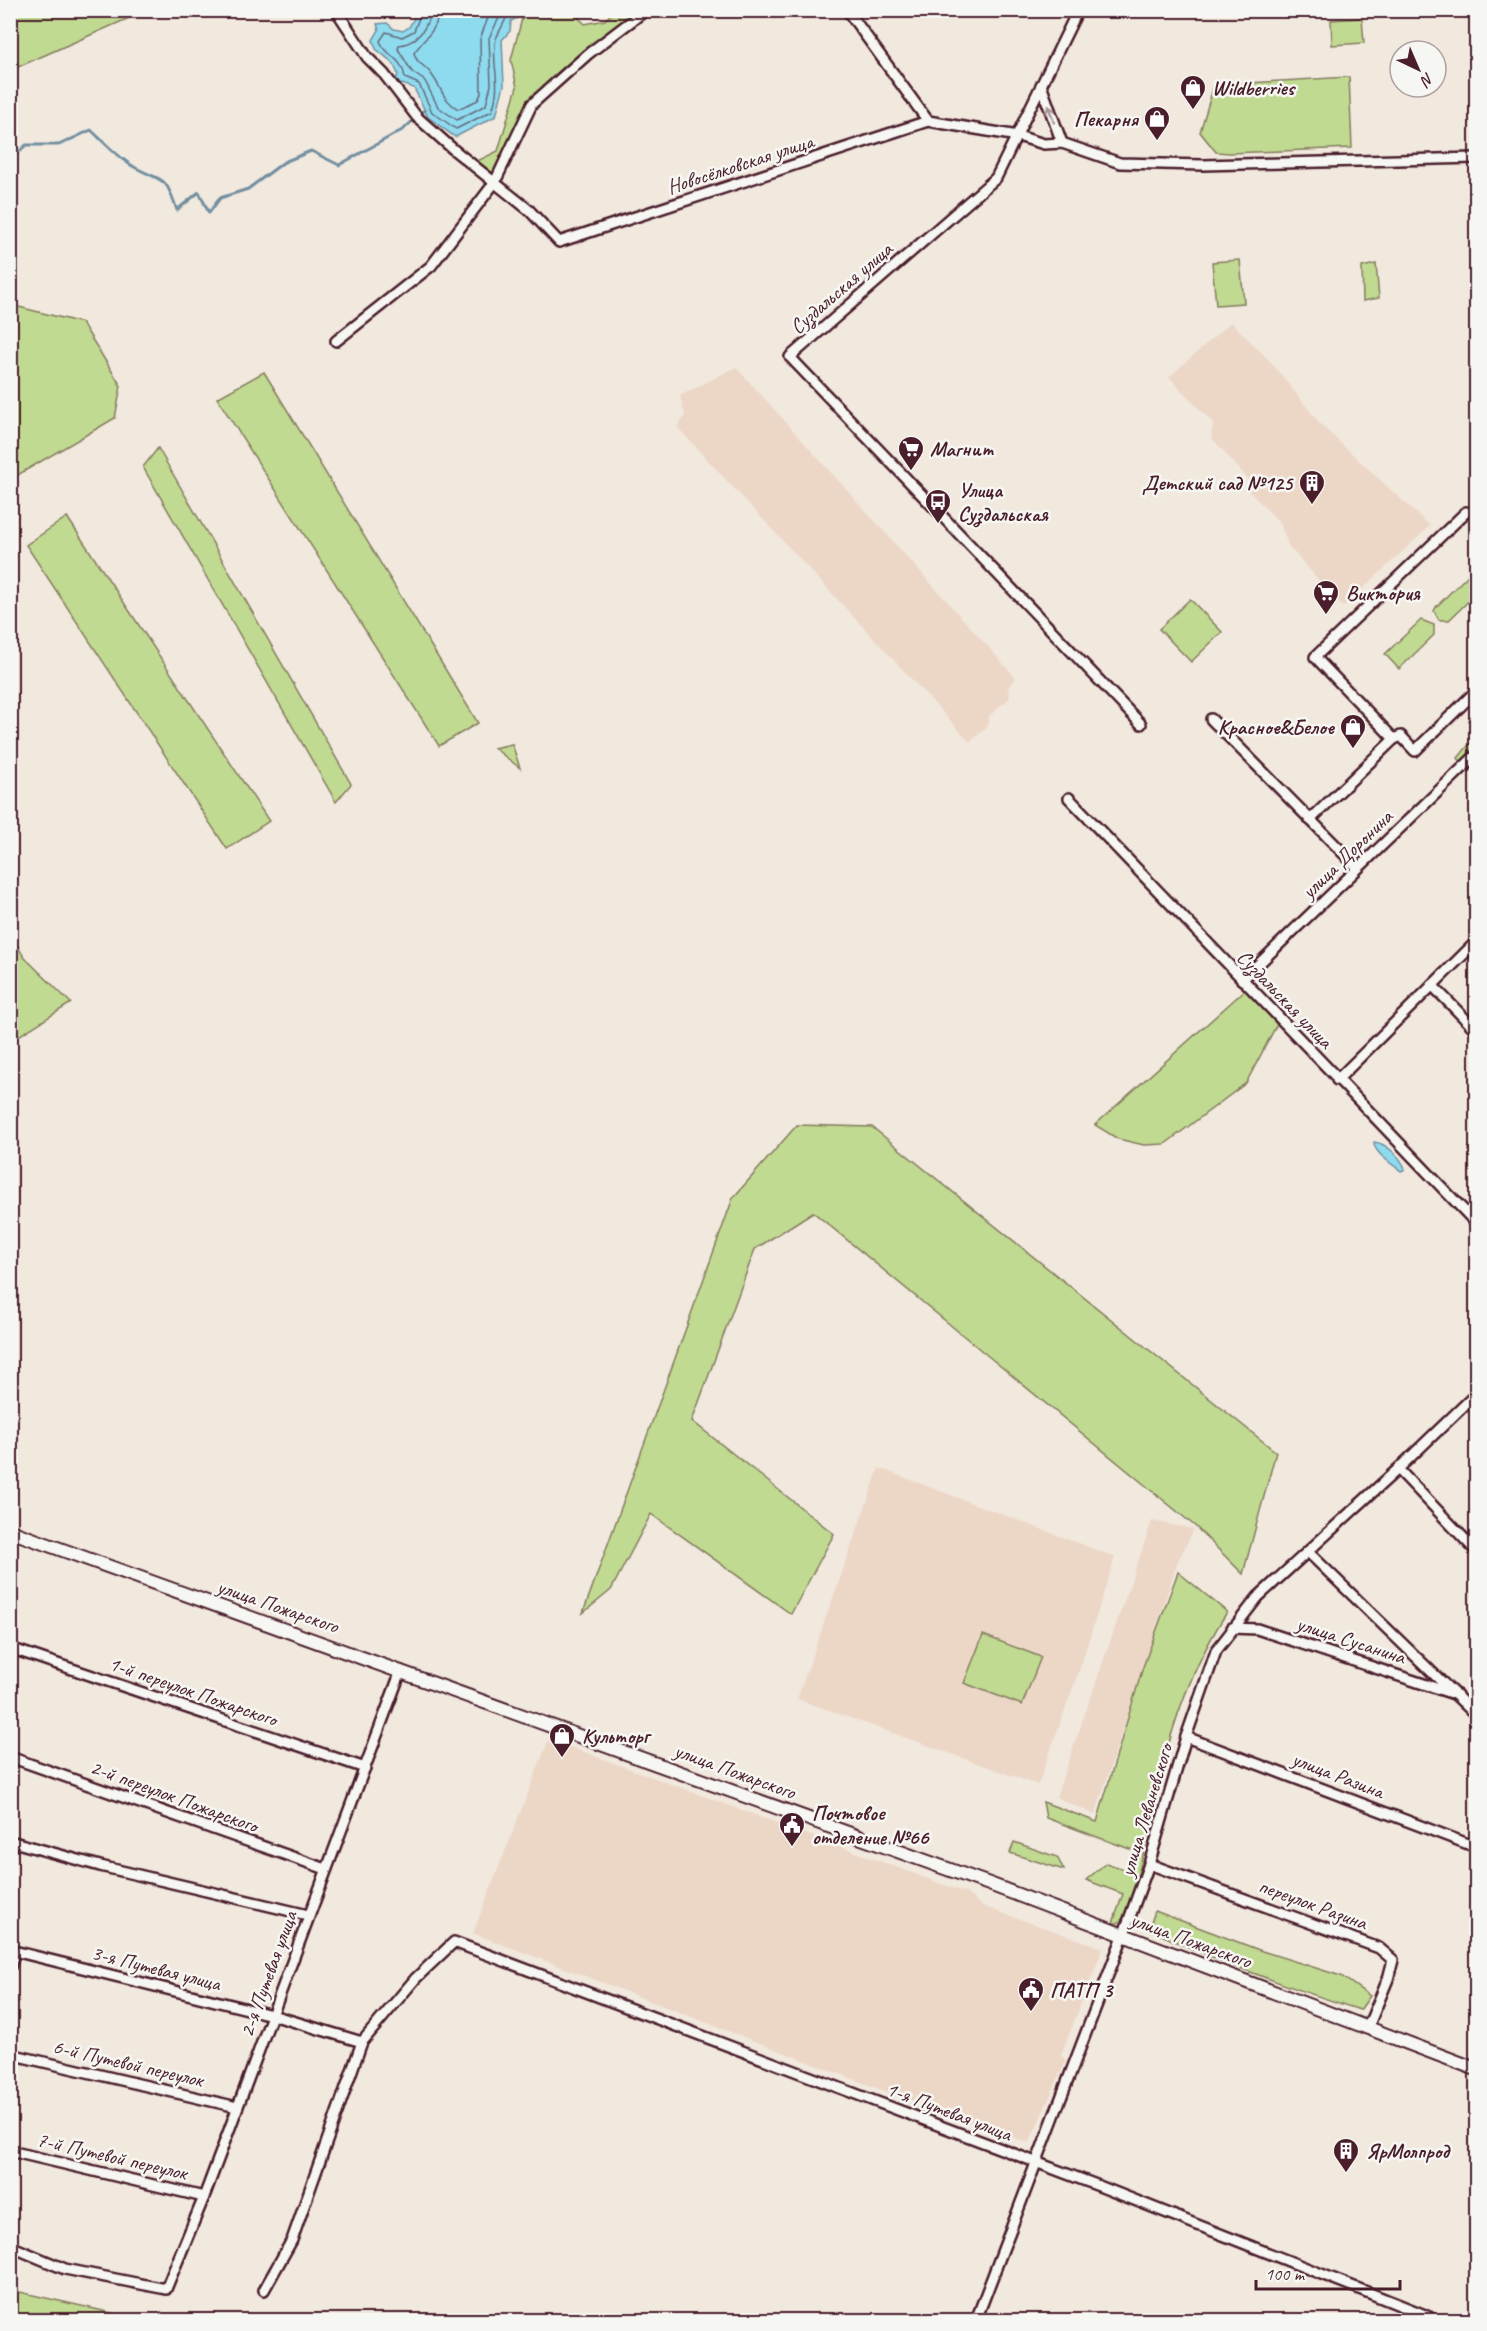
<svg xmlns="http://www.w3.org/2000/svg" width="1487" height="2331" font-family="Caveat,sans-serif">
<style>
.built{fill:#ecd7c7}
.green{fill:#c0da91;stroke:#857c5e;stroke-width:1.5}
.water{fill:#8edaee;stroke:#738fa0;stroke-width:1.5}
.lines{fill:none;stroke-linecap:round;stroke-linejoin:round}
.shore{stroke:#656a79;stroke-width:1.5}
.stream{stroke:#738fa0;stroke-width:3}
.minor-casing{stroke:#4a1f2b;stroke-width:14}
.tertiary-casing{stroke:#4a1f2b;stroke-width:16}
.minor{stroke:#f6f6f2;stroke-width:9}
.tertiary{stroke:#f6f6f2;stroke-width:12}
.oneway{stroke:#a99598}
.labels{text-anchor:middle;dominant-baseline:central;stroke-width:5;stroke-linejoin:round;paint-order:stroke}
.poi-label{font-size:21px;font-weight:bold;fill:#4a1f2b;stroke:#f6f6f2;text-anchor:start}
.street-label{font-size:21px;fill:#4a1f2b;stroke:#f6f6f2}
</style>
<rect width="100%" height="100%" fill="#f1e8de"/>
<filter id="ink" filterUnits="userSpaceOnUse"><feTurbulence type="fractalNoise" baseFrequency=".0167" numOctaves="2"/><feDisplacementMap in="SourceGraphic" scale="12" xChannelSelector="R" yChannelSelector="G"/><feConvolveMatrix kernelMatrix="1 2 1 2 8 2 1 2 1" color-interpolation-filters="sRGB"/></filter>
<g filter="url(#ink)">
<g class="built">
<polygon points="1231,322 1271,362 1321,425 1430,526 1343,607 1289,547 1280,523 1247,489 1249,480 1211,437 1213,423 1169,377"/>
<polygon points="736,367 1016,678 1008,687 1010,698 990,715 987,727 970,742 677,427 685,416 680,396"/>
<polygon points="879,1468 1115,1557 1080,1668 1038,1785 797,1699"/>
<polygon points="1152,1521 1194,1529 1178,1561 1095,1815 1056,1797"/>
<polygon points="549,1739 966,1893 982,1906 1103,1948 1061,2055 1066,2061 1029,2143 894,2094 890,2090 887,2092 473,1933"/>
</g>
<g class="green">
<polygon points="11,11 11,10 145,11 11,70"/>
<path d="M 524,11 L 571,11 L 585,24 L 605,20 L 614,11 L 631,16 C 601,38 556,69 534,97 C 516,120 512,152 492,174 L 475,162 L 498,151 L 517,87 L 511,60 Z"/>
<polygon points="1362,18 1364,43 1332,45 1331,20"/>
<polygon points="1349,77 1352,148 1230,153 1216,152 1200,132 1214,85"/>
<polygon points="1240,260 1244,303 1216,305 1212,262"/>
<polygon points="1376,264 1379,298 1363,301 1362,267"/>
<polygon points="11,305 82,323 121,386 115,418 11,479"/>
<polygon points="264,372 478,723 439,746 217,398"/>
<polygon points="158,448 351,784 336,802 143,467"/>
<polygon points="67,517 269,821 227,849 26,545"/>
<polygon points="1469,574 1476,582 1476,594 1449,620 1439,620 1434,611 1436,607"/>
<polygon points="1190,599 1222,632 1191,662 1159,629"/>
<polygon points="1421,620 1434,625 1434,635 1399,669 1385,654"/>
<polygon points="1476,736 1476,750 1462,763 1458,758"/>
<polygon points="512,744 520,768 494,748"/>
<polygon points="10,932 24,957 71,1003 11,1041"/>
<polygon points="1246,989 1277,1024 1246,1083 1165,1144 1144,1145 1118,1139 1095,1125"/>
<polygon points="797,1125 872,1127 1276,1452 1243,1574 1196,1527 813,1212 755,1249 692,1421 834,1534 791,1614 651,1514 611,1590 583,1613 733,1198"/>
<path d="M 1178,1572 L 1227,1612 C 1200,1654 1180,1702 1167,1750 C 1152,1806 1145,1863 1124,1917 L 1118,1923 L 1113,1923 L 1123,1894 L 1086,1880 L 1106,1863 L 1127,1870 L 1135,1851 L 1046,1818 L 1043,1802 L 1097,1822 L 1143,1667 Z"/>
<polygon points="983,1635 1041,1657 1022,1705 964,1683"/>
<polygon points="1014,1842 1057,1857 1064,1870 1010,1853"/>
<path d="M 1155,1911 L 1262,1951 L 1341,1976 L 1370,1996 L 1360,2010 C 1288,1987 1217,1962 1149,1929 Z"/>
<polygon points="10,2290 11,2290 143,2320 11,2320"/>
</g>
<g class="water">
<polygon points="418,11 523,11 520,17 511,21 510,31 502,40 504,85 496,116 455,137 428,117 414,88 402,84 398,87 395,83 398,74 393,63 376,49 373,40 379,30 377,24 387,23 394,29 403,31 409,27"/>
<path d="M 1374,1142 C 1386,1143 1402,1158 1405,1169 L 1401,1171 C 1392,1164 1373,1152 1374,1142 Z"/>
</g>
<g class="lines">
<g class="shore">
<path d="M 422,10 L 414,31 L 402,37 L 386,32 L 380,41 C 386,57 402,56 405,78 L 419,84 L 432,112 L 456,129 L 492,111 C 503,81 490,64 496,39 C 498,33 503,26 506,18 L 516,10"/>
<path d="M 430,10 C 429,27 416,44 399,45 L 398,49 L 412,72 L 425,81 L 438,107 L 457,120 L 486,105 L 491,85 L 489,38 L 503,10"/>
<path d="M 439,10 C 438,31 423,39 414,53 C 417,65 426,65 432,75 C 443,90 441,98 458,109 L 478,100 L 481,93 L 480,39 L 491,10"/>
</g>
<path class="stream" d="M 10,161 L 26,145 L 59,145 L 91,130 C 105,143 119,159 136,168 C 165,183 165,175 177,210 L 199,192 L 209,213 L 220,198 L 248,189 L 284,162 L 311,151 L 339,165 L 404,129 L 424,110"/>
<defs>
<g id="minor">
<polyline points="336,10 367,57 384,74 417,117 454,150 529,210 559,242 928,121 1018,136 1044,144 1062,143 1120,163 1203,165 1476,158"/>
<polyline points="847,10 928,121"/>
<polyline points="1078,10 996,178 790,357 1141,724"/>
<polyline points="1041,85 1062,143"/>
<polyline points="336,341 431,266 495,182 532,104 588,54 646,10"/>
<polyline points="1211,719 1358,868"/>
<polyline points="1394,739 1401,736 1415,751 1476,691"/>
<polyline points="1069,798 1476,1223"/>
<polyline points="1310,820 1394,739 1315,657 1466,512"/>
<polyline points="1242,980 1476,755"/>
<polyline points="1432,985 1476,1030"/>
<polyline points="1337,1080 1476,942"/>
<polyline points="1398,1469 1476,1551"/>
<polyline points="1308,1552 1476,1715"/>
<polyline points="1232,1628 1257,1629 1457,1695"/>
<polyline points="10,1648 365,1768"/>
<polyline points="1186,1737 1476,1847"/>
<polyline points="10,1757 326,1869"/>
<polyline points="10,1841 100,1866 308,1915"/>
<polyline points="1149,1864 1379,1948 1393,1960 1388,1979 1368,2027"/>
<polyline points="10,1950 272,2015 362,2042"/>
<polyline points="10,1967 15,1951"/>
<polyline points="10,2054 237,2107"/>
<polyline points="10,2151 204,2197"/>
<polyline points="10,2246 65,2269 166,2289 204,2197 401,1671"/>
<polyline points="264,2290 292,2240 362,2042 416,1978 454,1942 1099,2186 1430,2317"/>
<polyline points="976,2320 1123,1936 1149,1864 1186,1737 1216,1651 1258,1597 1398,1469 1476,1394"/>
</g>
<polyline id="tertiary" points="10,1531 992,1885 1476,2069"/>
</defs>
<use href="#minor" class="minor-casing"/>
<use href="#tertiary" class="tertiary-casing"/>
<use href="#minor" class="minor"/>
<use href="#tertiary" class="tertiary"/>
</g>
<defs><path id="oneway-shaft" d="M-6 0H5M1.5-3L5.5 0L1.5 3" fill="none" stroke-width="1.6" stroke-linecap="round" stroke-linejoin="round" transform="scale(1.5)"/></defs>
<use class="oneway" href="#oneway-shaft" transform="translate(1051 114) rotate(-109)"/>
</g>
<defs>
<symbol id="shop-pin" viewBox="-11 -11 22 30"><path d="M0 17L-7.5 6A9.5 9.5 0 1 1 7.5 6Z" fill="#4a1f2b" stroke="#f6f6f2"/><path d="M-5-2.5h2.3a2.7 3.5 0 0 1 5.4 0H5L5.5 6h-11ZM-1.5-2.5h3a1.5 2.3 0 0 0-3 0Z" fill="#fff"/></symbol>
<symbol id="supermarket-pin" viewBox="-11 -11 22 30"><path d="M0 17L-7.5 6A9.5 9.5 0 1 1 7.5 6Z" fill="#4a1f2b" stroke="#f6f6f2"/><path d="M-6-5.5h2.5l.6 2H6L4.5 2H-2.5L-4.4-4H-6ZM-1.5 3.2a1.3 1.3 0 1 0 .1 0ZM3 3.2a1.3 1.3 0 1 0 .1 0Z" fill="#fff"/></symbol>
<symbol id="building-pin" viewBox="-11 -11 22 30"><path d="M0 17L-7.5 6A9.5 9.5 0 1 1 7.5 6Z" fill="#4a1f2b" stroke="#f6f6f2"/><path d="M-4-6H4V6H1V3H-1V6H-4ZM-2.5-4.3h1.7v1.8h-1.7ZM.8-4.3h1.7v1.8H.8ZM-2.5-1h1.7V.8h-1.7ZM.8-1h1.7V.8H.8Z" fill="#fff"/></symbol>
<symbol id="bus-pin" viewBox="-11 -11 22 30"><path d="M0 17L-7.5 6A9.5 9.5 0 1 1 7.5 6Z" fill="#4a1f2b" stroke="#f6f6f2"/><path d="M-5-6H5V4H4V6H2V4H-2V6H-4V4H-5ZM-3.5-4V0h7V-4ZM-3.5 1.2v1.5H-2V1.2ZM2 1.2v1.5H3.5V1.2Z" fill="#fff"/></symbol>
<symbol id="civic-pin" viewBox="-11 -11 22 30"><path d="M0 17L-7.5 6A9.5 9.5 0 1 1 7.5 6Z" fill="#4a1f2b" stroke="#f6f6f2"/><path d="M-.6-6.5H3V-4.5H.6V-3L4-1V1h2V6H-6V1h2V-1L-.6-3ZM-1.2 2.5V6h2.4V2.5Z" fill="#fff"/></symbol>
</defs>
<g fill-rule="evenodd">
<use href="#shop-pin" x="1178" y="73" width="30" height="40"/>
<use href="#shop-pin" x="1142" y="104" width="30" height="40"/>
<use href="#supermarket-pin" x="896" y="434" width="30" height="40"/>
<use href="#building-pin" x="1297" y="468" width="30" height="40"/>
<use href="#bus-pin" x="923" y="487" width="30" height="40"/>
<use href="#supermarket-pin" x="1311" y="578" width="30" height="40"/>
<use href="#shop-pin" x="1338" y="712" width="30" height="40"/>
<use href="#shop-pin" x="547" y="1721" width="30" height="40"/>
<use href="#civic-pin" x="777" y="1810" width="30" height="40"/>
<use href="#civic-pin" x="1016" y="1975" width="30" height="40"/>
<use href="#building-pin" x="1331" y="2136" width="30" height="40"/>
</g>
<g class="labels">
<g class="poi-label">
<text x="1212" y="88">Wildberries</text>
<text x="1138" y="119" text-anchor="end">Пекарня</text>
<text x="930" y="449">Магнит</text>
<text x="1292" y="483" text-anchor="end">Детский сад №125</text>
<text x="958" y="490">Улица<tspan x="958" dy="24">Суздальская</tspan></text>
<text x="1346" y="593">Виктория</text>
<text x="1334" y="727" text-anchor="end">Красное&amp;Белое</text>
<text x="582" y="1736">Культорг</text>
<text x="812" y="1813">Почтовое<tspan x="812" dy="24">отделение №66</tspan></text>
<text x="1050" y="1990">ПАТП 3</text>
<text x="1366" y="2151">ЯрМолпрод</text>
</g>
<g class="street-label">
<text transform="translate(740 164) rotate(-18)">Новосёлковская улица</text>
<text transform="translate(841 288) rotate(-41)">Суздальская улица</text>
<text transform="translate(1347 854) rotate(-44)">улица Доронина</text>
<text transform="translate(1285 999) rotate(46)">Суздальская улица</text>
<text transform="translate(278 1606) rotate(19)">улица Пожарского</text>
<text transform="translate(1351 1640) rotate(18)">улица Сусанина</text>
<text transform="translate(193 1691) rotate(19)">1-й переулок Пожарского</text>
<text transform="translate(735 1771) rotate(20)">улица Пожарского</text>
<text transform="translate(1338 1775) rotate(21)">улица Разина</text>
<text transform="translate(174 1796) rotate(20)">2-й переулок Пожарского</text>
<text transform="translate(1146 1810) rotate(-73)">улица Леваневского</text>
<text transform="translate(1313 1904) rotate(20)">переулок Разина</text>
<text transform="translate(1191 1940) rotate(20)">улица Пожарского</text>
<text transform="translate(156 1968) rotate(14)">3-я Путевая улица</text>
<text transform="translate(268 1974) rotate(-70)">2-я Путевая улица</text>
<text transform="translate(128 2063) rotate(13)">6-й Путевой переулок</text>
<text transform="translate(949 2111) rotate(21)">1-я Путевая улица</text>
<text transform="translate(112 2156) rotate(13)">7-й Путевой переулок</text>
</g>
</g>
<rect width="1487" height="2331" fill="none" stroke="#f6f6f2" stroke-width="36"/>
<rect x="18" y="18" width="1451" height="2295" fill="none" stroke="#4a1f2b" stroke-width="2" filter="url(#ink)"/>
<g transform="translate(1418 69) rotate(136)"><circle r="28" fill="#f6f6f2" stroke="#b1a0a2" stroke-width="1.5"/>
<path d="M0-4.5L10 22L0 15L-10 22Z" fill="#4a1f2b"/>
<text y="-9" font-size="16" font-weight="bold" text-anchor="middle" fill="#4a1f2b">N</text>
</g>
<path d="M1256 2280v9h144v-9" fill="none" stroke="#4a1f2b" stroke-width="3"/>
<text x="1265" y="2280" font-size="18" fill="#4a1f2b" stroke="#f6f6f2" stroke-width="4.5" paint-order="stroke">100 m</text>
</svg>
